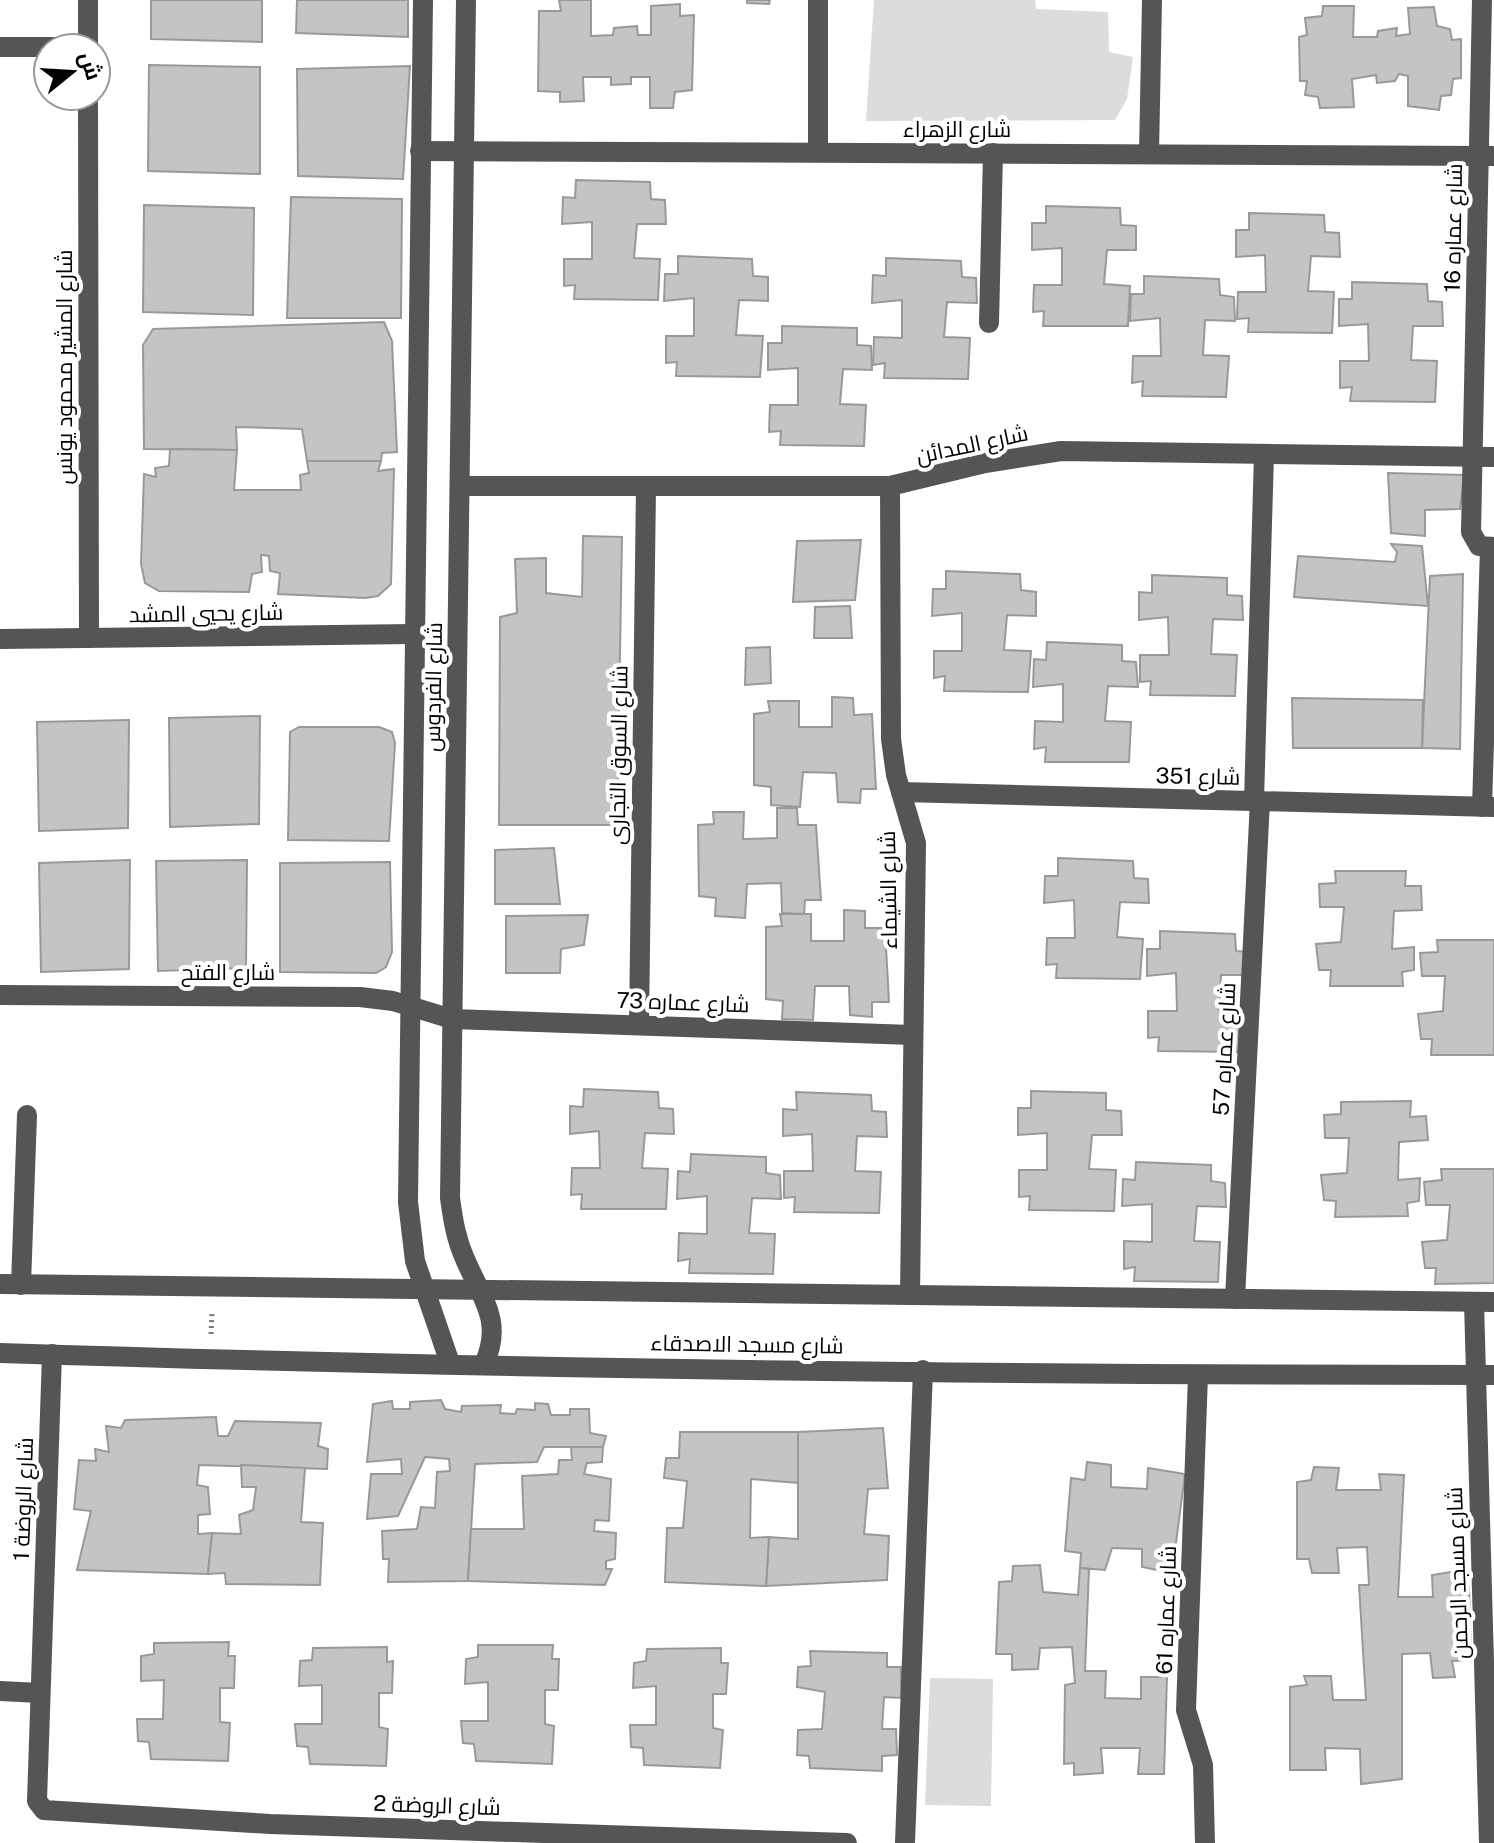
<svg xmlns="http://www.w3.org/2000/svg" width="1494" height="1843" font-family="'Public Sans',Cairo,sans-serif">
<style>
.green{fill:#dcdcdc}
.building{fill:#c4c4c4;stroke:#999;stroke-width:2}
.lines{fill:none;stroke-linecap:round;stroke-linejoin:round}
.path{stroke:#777;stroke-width:5;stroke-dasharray:2 4;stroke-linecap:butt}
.minor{stroke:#555;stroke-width:20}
.labels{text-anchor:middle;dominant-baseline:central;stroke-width:8;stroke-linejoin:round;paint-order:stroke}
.street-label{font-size:22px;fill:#000;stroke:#fff}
</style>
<rect width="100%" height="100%" fill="#fff"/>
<g class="green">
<polygon points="874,0 1035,0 1036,9 1108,12 1109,52 1133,57 1127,99 1115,120 866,121"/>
<polygon points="930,1678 993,1679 991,1806 925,1805"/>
</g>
<g class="building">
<polygon points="151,0 262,0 262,42 151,39"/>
<polygon points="297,0 408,0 408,37 296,33"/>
<polygon points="559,0 591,0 591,36 613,35 614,28 637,26 638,35 651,35 651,6 680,4 680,16 694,15 692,90 675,92 673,108 650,108 650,77 631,77 631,84 611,85 611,77 583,77 584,101 560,102 560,92 538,91 539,11 561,11"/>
<polygon points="747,0 770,0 769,4 747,3"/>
<polygon points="1323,6 1354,6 1353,37 1377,37 1378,31 1397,28 1396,36 1410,34 1408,8 1434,7 1437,26 1450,29 1452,40 1461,39 1461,78 1453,79 1451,95 1441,96 1439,110 1408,106 1408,76 1399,74 1395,81 1377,83 1376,75 1352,79 1354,107 1320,108 1318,97 1305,95 1307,81 1300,81 1299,37 1307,35 1305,18 1322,16"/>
<polygon points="149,65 260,67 260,174 148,171"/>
<polygon points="410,66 403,179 298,176 297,69"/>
<polygon points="576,180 650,182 651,199 665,200 666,224 637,224 634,258 660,259 658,300 574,299 575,285 564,286 564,259 592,259 592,222 562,224 563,197 575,198"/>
<polygon points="291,197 402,199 401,318 287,318"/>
<polygon points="144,205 254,208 253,315 143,312"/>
<polygon points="1046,206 1120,208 1121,225 1136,226 1136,250 1107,250 1104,284 1130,286 1128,326 1043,326 1044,311 1033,312 1034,285 1062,285 1062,248 1032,250 1032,223 1046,223"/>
<polygon points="1249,213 1324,215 1325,232 1339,233 1340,257 1311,256 1308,291 1334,292 1332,333 1248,332 1249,318 1237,319 1238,292 1266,292 1265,255 1236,257 1236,230 1249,230"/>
<polygon points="678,256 752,259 753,276 768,277 768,301 739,300 736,335 763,336 760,377 676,376 677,362 666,363 666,336 694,336 694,298 664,301 665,274 678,274"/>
<polygon points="886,258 961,261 962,277 976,278 977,303 947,302 944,337 970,338 968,379 884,378 885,363 873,365 874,337 902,338 902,300 872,303 873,275 886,276"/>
<polygon points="1144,276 1219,279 1220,295 1234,297 1235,321 1205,320 1203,355 1229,356 1226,397 1142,396 1143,381 1132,383 1133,356 1161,356 1160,318 1130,321 1131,294 1144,294"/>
<polygon points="1352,282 1427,284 1428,301 1442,302 1443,326 1413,326 1411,360 1437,361 1435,402 1350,401 1352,387 1340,388 1340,361 1369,361 1368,324 1339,326 1339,299 1352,299"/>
<polygon points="384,322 392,341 397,452 382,453 381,461 307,461 302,429 236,427 237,450 144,449 143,345 153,329"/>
<polygon points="782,326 857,328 857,345 871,346 872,370 843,369 840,404 866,405 864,446 780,445 781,431 769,432 770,405 798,405 798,368 768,370 768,343 782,343"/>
<polygon points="170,449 237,450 234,490 301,490 300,475 309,473 307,461 381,461 378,471 394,469 391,584 378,596 365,598 278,594 280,573 270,571 269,556 261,555 262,572 252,574 249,592 159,591 145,583 141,564 144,474 156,477 155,468 169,466"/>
<polygon points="1388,473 1464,475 1460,509 1425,510 1425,536 1391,533"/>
<polygon points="583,536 622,537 617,825 499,825 500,617 517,613 515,559 546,558 546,593 582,597"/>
<polygon points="861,540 855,600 793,602 797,541"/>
<polygon points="1391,544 1422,546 1428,606 1294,597 1298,556 1395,562 1397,552"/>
<polygon points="946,571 1020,574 1021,590 1036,592 1036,616 1007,615 1004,650 1031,651 1028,692 944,691 945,676 934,678 934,651 962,651 962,613 932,616 933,589 946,589"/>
<polygon points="1463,574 1460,749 1422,748 1430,576"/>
<polygon points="1152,575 1227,578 1227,595 1242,596 1243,620 1213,619 1211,654 1237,655 1235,696 1150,695 1151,681 1140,682 1140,655 1169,655 1168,617 1139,620 1139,592 1152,593"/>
<polygon points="850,606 852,638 814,638 815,607"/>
<polygon points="1047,642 1122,645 1122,661 1136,662 1138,687 1108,686 1105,721 1131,722 1129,762 1045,762 1046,747 1034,749 1035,721 1063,722 1063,684 1033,687 1034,659 1046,660"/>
<polygon points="770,647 771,683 745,685 746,648"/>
<polygon points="832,697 853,698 854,715 872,714 876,789 861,789 860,803 838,802 836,773 803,772 800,807 771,805 771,787 754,785 754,714 770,712 768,701 799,701 799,727 832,727"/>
<polygon points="1292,698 1423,700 1422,748 1293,748"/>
<polygon points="260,716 259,824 170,827 169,718"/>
<polygon points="129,720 128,828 39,831 37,722"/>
<polygon points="299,727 379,727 392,732 395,743 389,841 288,840 290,732"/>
<polygon points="777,808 797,808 798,825 816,825 821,900 805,900 804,914 782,913 781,883 747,884 745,918 715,916 716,898 699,896 698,825 714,824 713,812 744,812 743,839 777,838"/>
<polygon points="554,848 560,904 495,904 495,850"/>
<polygon points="1058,858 1133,861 1134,878 1148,879 1149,903 1120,902 1117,937 1143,939 1140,979 1056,978 1057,964 1046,965 1047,938 1075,938 1074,900 1044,903 1045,876 1058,876"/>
<polygon points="130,860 129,969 41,972 39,863"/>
<polygon points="247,860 246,968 158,971 156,861"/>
<polygon points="390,862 392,952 386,967 376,973 280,972 280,863"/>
<polygon points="1335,871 1406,871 1405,886 1421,886 1422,910 1394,911 1392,949 1414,947 1414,970 1402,972 1403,986 1330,986 1331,970 1319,970 1316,944 1341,942 1344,907 1320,907 1319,884 1336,883"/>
<polygon points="844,910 865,911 865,928 885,928 889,1002 872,1002 872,1017 850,1015 849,986 815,986 813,1020 782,1019 783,1001 766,999 766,927 782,926 780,914 811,914 811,941 844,941"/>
<polygon points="588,915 584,945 561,949 560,973 506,973 506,916"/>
<polygon points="1160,931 1235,934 1236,951 1250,952 1247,975 1221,975 1219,1010 1245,1011 1243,1052 1158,1051 1159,1037 1148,1038 1148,1011 1177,1011 1176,973 1147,976 1147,949 1160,949"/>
<polygon points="1437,940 1494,940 1494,1055 1431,1055 1432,1039 1421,1039 1418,1014 1443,1011 1445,976 1422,976 1420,953 1438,952"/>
<polygon points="584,1089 658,1092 659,1108 673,1109 674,1134 645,1133 642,1168 668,1169 666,1209 581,1209 582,1194 571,1195 572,1168 600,1168 599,1131 570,1134 570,1106 583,1107"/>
<polygon points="1031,1091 1106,1093 1106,1110 1121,1111 1122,1135 1092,1135 1089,1169 1116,1170 1114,1211 1029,1210 1030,1196 1019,1197 1019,1170 1047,1170 1047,1133 1018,1135 1018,1108 1031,1108"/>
<polygon points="796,1092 871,1095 872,1111 886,1112 887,1137 857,1136 855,1171 881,1172 879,1213 794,1212 795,1197 784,1198 784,1171 813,1171 812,1134 783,1136 783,1109 797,1110"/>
<polygon points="1411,1101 1410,1117 1426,1116 1428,1140 1399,1142 1398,1180 1420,1178 1419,1201 1407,1203 1408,1216 1335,1217 1336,1201 1324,1200 1321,1175 1347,1173 1349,1138 1325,1138 1324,1115 1341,1114 1341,1102"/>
<polygon points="691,1154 766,1157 766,1173 780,1175 781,1199 752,1198 749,1233 775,1234 773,1274 689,1273 690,1259 678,1261 679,1233 707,1234 707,1196 677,1199 678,1171 690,1172"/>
<polygon points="1136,1162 1211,1165 1211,1181 1225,1183 1226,1207 1197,1206 1194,1241 1220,1242 1218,1282 1134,1281 1135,1267 1124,1269 1124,1241 1152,1242 1152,1204 1122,1206 1123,1179 1135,1180"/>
<polygon points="1441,1169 1494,1169 1494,1283 1435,1284 1436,1268 1425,1268 1422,1242 1447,1240 1450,1205 1426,1205 1424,1182 1442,1180"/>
<polygon points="441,1400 445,1409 461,1412 462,1406 501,1405 500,1413 515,1414 517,1409 535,1410 535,1403 548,1404 551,1415 570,1415 570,1409 589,1409 590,1433 606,1436 603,1447 544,1447 537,1462 475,1464 468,1581 388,1582 389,1559 383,1559 382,1531 417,1529 421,1507 435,1508 437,1472 450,1471 449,1459 425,1457 398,1516 367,1519 371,1474 402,1474 401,1459 367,1462 373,1404 392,1401 393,1409 410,1409 410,1402"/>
<polygon points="216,1417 218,1436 228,1436 235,1421 321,1423 318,1446 328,1449 327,1469 199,1465 197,1485 208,1487 210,1514 198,1515 198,1534 212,1533 208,1574 77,1570 91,1511 74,1509 79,1460 96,1461 95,1449 109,1452 106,1426 121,1428 125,1420"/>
<polygon points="883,1428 888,1488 868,1489 864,1534 889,1536 887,1580 766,1586 769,1537 798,1539 798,1432"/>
<polygon points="680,1432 798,1432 798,1483 751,1479 750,1538 769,1537 766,1586 665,1582 667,1528 683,1528 687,1481 664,1478 666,1458 679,1458"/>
<polygon points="571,1447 603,1447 602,1462 587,1463 584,1474 611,1479 609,1521 595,1520 594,1531 616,1533 615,1559 606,1561 606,1569 612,1569 605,1585 468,1581 471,1529 524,1529 522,1476 558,1474 559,1460 572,1460"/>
<polygon points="1087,1462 1111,1465 1111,1487 1147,1489 1148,1468 1185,1474 1172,1573 1142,1567 1142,1549 1112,1548 1105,1570 1080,1568 1081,1553 1065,1551 1071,1478 1085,1480"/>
<polygon points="241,1465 305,1468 301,1522 323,1523 320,1585 226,1584 225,1573 208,1574 212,1533 241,1534 239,1515 253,1510 256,1487 242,1487"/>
<polygon points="1314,1467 1339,1468 1336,1490 1381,1490 1379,1474 1404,1475 1398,1597 1433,1597 1432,1575 1457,1571 1458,1584 1469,1587 1471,1660 1452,1661 1455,1677 1433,1678 1430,1653 1402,1654 1402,1779 1361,1784 1360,1749 1325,1748 1326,1770 1290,1770 1290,1687 1307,1685 1304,1676 1331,1676 1333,1700 1366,1700 1359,1585 1369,1585 1367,1547 1337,1548 1339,1573 1312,1573 1309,1559 1297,1559 1297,1482 1311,1480"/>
<polygon points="1040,1565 1043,1592 1078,1595 1080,1568 1089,1569 1085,1671 1106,1671 1105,1698 1141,1699 1141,1677 1167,1677 1164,1774 1138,1774 1140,1748 1101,1748 1103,1773 1074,1775 1074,1763 1064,1764 1065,1685 1075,1683 1072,1647 1040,1648 1038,1669 1012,1670 1012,1654 996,1654 999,1582 1012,1581 1013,1566"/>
<polygon points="229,1642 228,1656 235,1656 234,1688 220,1688 220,1722 230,1723 228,1761 151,1759 149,1742 138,1741 137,1719 163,1719 164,1680 141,1681 141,1656 154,1654 154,1643"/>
<polygon points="478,1645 553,1645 552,1659 559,1659 558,1690 545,1690 545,1724 554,1726 552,1764 476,1761 474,1744 463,1743 461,1721 488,1721 488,1682 465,1684 466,1659 478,1657"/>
<polygon points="387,1647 387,1662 393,1661 392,1693 379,1693 379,1727 388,1729 386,1766 310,1764 308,1747 297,1746 295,1724 322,1724 322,1685 299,1686 300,1661 312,1660 313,1648"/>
<polygon points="721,1648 721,1663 728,1663 726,1694 713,1694 713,1728 723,1730 720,1768 644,1765 643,1748 631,1747 630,1725 656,1725 656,1686 633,1688 634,1663 646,1661 647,1649"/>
<polygon points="810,1651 887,1653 887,1667 901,1667 901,1698 884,1697 882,1729 896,1729 897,1755 882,1756 882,1771 810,1768 809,1756 797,1755 798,1730 822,1729 825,1692 797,1687 798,1667 811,1666"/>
</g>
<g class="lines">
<polyline class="path" points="211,1334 212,1312"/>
<g class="minor">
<polyline points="423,0 408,1202 415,1261 450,1363"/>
<path d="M 466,0 L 450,1198 C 453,1220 456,1239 465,1259 C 481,1297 504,1321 484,1364"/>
<polyline points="1482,0 1471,532 1479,546 1494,547"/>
<polyline points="0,47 87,47"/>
<polyline points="88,48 88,0"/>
<polyline points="88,96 89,638"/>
<polyline points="420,151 1494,156"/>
<polyline points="818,152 818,0"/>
<polyline points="1149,154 1152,0"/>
<polyline points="989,323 993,153"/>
<polyline points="460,486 890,486 985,463 1061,451 1494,457"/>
<polyline points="890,486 891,739 896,775 916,843 910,1295"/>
<polyline points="0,639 413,634"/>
<polyline points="901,792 1494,807"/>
<polyline points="1254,801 1264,454"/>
<polyline points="1482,807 1490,547"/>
<polyline points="0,995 360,997 393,1001 452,1019 912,1035"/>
<polyline points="639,1024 646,487"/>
<polyline points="0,1284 1494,1302"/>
<polyline points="21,1285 27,1115"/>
<polyline points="1235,1299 1260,801"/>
<polyline points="1474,1302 1489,1843"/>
<path d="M 0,1353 C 498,1369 996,1375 1494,1375"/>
<polyline points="52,1354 37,1801 44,1810 270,1824 847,1843"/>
<polyline points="1198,1375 1186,1710 1203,1765 1205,1843"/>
<polyline points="0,1691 40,1693"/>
<polyline points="905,1843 923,1370"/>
</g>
</g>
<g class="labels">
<g class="street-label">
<text x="957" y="129">شارع الزهراء</text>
<text transform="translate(1453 228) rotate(-89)">شارع عماره 16</text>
<text transform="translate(64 367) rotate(-90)">شارع المشير محمود يونس</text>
<text transform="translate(972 444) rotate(-12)">شارع المدائن</text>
<text transform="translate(206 613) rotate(-1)">شارع يحيي المشد</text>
<text transform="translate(433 687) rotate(-89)">شارع الفردوس</text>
<text transform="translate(618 755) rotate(-89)">شارع السوق التجارى</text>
<text transform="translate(1198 776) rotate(1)">شارع 351</text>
<text transform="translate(888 890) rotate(-91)">شارع الشيماء</text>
<text x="228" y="972">شارع الفتح</text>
<text transform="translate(683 1002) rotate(2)">شارع عماره 73</text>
<text transform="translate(1224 1049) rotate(-87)">شارع عماره 57</text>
<text transform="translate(747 1344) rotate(1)">شارع مسجد الاصدقاء</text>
<text transform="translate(23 1499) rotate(-88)">شارع الروضة 1</text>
<text transform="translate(1457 1573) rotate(-92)">شارع مسجد الرحمن</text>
<text transform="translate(1166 1610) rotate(-88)">شارع عماره 61</text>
<text transform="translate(437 1805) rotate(2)">شارع الروضة 2</text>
</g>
</g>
<g transform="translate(72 72) rotate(72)"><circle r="38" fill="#ffffff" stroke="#999999" stroke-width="2"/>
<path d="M0-6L14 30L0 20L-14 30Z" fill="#000000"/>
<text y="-12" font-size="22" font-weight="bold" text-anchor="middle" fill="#000000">ش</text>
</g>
</svg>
